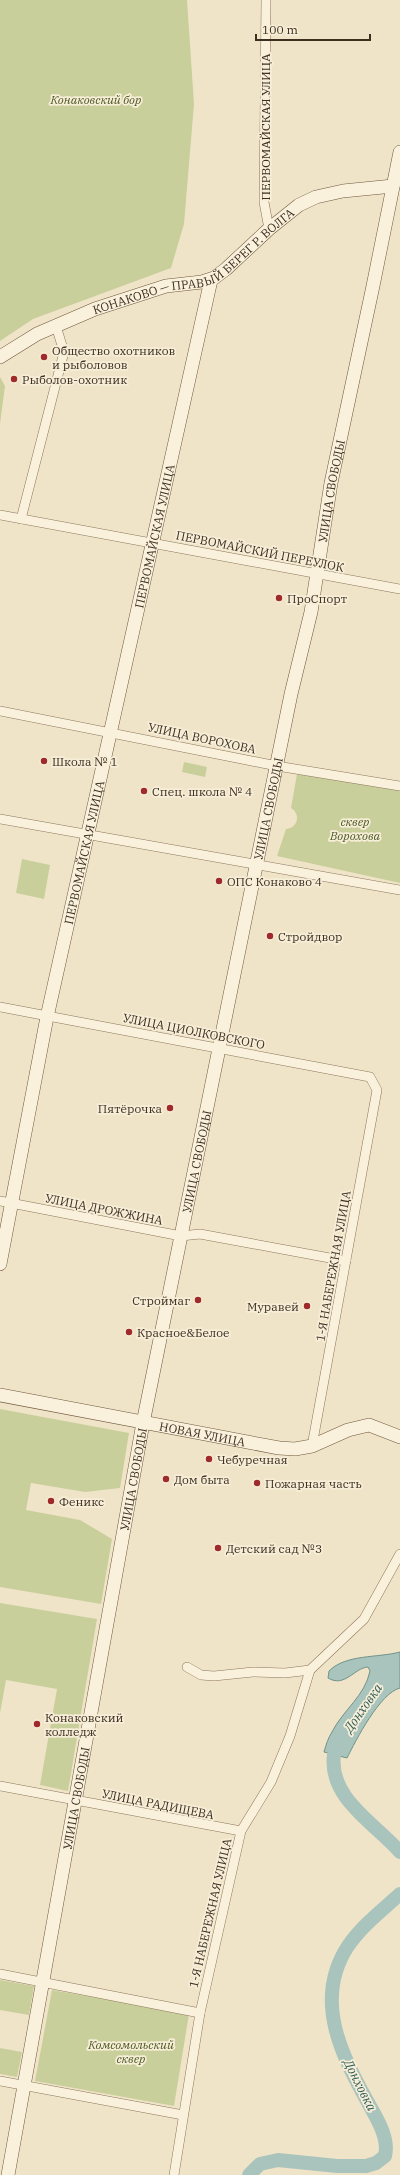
<svg xmlns="http://www.w3.org/2000/svg" width="400" height="2175" font-family="'IBM Plex Serif',serif">
<style>
.green{fill:#c9cf9b}
.water{fill:#a9c4bc;stroke:#6f938a}
.lines{fill:none;stroke-linecap:round;stroke-linejoin:round}
.river{stroke:#a9c4bc;stroke-width:14}
.street-casing{stroke:#8d765c;stroke-width:10}
.secondary-casing{stroke:#6f573f;stroke-width:14}
.street{stroke:#faf1dc;stroke-width:9}
.secondary{stroke:#faf1dc;stroke-width:13}
.poi-dot{fill:#9e2a2b;stroke:#f7eed8;stroke-width:1.5}
.labels{text-anchor:middle;dominant-baseline:central;stroke-width:3.5;stroke-linejoin:round;paint-order:stroke}
.park-label{font-size:12px;font-style:italic;fill:#4d5a26;stroke:#f7eed8}
.street-label{font-size:12px;fill:#3d2e20;stroke:#f7eed8}
.poi-label{font-size:12px;fill:#3d2e20;stroke:#f7eed8;text-anchor:start}
.water-label{font-size:13px;font-style:italic;fill:#2f5d5a;stroke:#f7eed8}
</style>
<rect width="100%" height="100%" fill="#f0e4c8"/>
<g class="green">
<polygon points="0,0 187,0 194,104 184,224 171,268 33,319 0,341"/>
<polygon points="0,377 5,386 0,424"/>
<polygon points="184,762 207,767 205,777 182,772"/>
<path d="M 297,774 L 400,790 L 400,883 L 277,856 L 286,829 C 298,828 301,814 291,808 Z"/>
<polygon points="22,859 50,865 44,899 16,893"/>
<polygon points="0,1409 129,1433 120,1488 85,1492 31,1483 26,1510 80,1520 112,1539 101,1604 0,1587"/>
<polygon points="0,1603 97,1619 68,1791 40,1785 57,1689 6,1680 0,1713"/>
<polygon points="0,1980 34,1986 29,2015 0,2010"/>
<polygon points="52,1990 189,2014 174,2106 35,2081"/>
<polygon points="0,2048 22,2052 17,2077 0,2074"/>
</g>
<path class="water" d="M 400,1652 L 400,1688 C 380,1693 356,1740 347,1758 L 324,1752 C 326,1745 328,1738 332,1732 C 343,1710 365,1696 370,1671 L 368,1667 C 354,1668 345,1688 328,1678 L 329,1671 C 346,1654 378,1658 400,1652 Z"/>
<g class="lines">
<g class="river">
<path d="M 342,1739 C 340,1743 335,1750 334,1755 C 328,1798 376,1824 400,1852"/>
<path d="M 249,2175 L 260,2164 L 278,2160 L 337,2166 L 366,2166 L 376,2163 L 385,2156 C 389,2140 379,2122 371,2108 C 343,2058 312,2001 348,1946 C 362,1926 382,1910 400,1894"/>
</g>
<defs>
<g id="street">
<polyline points="266,0 264,202 269,229"/>
<polyline points="0,515 400,589"/>
<polyline points="21,519 64,352 56,326"/>
<polyline points="0,711 277,766 400,786"/>
<polyline points="0,819 400,890"/>
<polyline points="0,1007 370,1077 377,1090 312,1446"/>
<polyline points="0,1201 181,1236 200,1234 346,1261"/>
<polyline points="187,1667 201,1675 214,1676 253,1672 285,1673 310,1670 364,1619 400,1554"/>
<polyline points="0,1786 241,1831"/>
<polyline points="0,1974 200,2013"/>
<polyline points="0,2081 183,2115"/>
<polyline points="174,2175 200,2013 241,1831 271,1782 290,1736 310,1670"/>
</g>
<g id="secondary">
<path id="s1" d="M 0,357 L 37,334 L 95,309 L 166,286 L 202,282 L 214,278 L 226,269 L 269,229 L 299,205 L 316,197 L 343,191 L 393,186"/>
<path id="s2" d="M 0,1264 L 47,1017 L 211,280"/>
<path id="s3" d="M 0,1395 L 279,1448 L 295,1449 L 312,1446 L 348,1430 L 369,1425 L 400,1437"/>
<path id="s4" d="M 8,2175 L 143,1423 L 291,694 L 311,612 L 331,483 L 373,286 L 400,152"/>
</g>
</defs>
<use href="#street" class="street-casing"/>
<use href="#secondary" class="secondary-casing"/>
<use href="#street" class="street"/>
<use href="#secondary" class="secondary"/>
</g>
<g class="poi-dot">
<circle cx="44" cy="357" r="4"/>
<circle cx="14" cy="379" r="4"/>
<circle cx="279" cy="598" r="4"/>
<circle cx="44" cy="761" r="4"/>
<circle cx="144" cy="791" r="4"/>
<circle cx="219" cy="881" r="4"/>
<circle cx="270" cy="936" r="4"/>
<circle cx="170" cy="1108" r="4"/>
<circle cx="198" cy="1300" r="4"/>
<circle cx="307" cy="1306" r="4"/>
<circle cx="129" cy="1332" r="4"/>
<circle cx="209" cy="1459" r="4"/>
<circle cx="166" cy="1479" r="4"/>
<circle cx="257" cy="1483" r="4"/>
<circle cx="51" cy="1501" r="4"/>
<circle cx="218" cy="1548" r="4"/>
<circle cx="37" cy="1724" r="4"/>
</g>
<g class="labels">
<g class="park-label">
<text x="96" y="99">Конаковский бор</text>
<text x="355" y="821">сквер<tspan x="355" dy="14">Ворохова</tspan></text>
<text x="131" y="2044">Комсомольский<tspan x="131" dy="14">сквер</tspan></text>
</g>
<g class="street-label">
<text transform="translate(265 127) rotate(-90)">ПЕРВОМАЙСКАЯ УЛИЦА</text>
<text stroke="none"><textPath href="#s1" startOffset="219">КОНАКОВО — ПРАВЫЙ БЕРЕГ Р. ВОЛГА</textPath></text>
<text stroke="none"><textPath href="#s4" startOffset="1715">УЛИЦА СВОБОДЫ</textPath></text>
<text stroke="none"><textPath href="#s2" startOffset="744">ПЕРВОМАЙСКАЯ УЛИЦА</textPath></text>
<text transform="translate(260 551) rotate(11)">ПЕРВОМАЙСКИЙ ПЕРЕУЛОК</text>
<text transform="translate(202 738) rotate(12)">УЛИЦА ВОРОХОВА</text>
<text stroke="none"><textPath href="#s4" startOffset="1391">УЛИЦА СВОБОДЫ</textPath></text>
<text stroke="none"><textPath href="#s2" startOffset="420">ПЕРВОМАЙСКАЯ УЛИЦА</textPath></text>
<text transform="translate(194 1031) rotate(11)">УЛИЦА ЦИОЛКОВСКОГО</text>
<text stroke="none"><textPath href="#s4" startOffset="1031">УЛИЦА СВОБОДЫ</textPath></text>
<text transform="translate(104 1209) rotate(11)">УЛИЦА ДРОЖЖИНА</text>
<text transform="translate(333 1266) rotate(-80)">1-Я НАБЕРЕЖНАЯ УЛИЦА</text>
<text stroke="none"><textPath href="#s3" startOffset="206">НОВАЯ УЛИЦА</textPath></text>
<text stroke="none"><textPath href="#s4" startOffset="707">УЛИЦА СВОБОДЫ</textPath></text>
<text stroke="none"><textPath href="#s4" startOffset="383">УЛИЦА СВОБОДЫ</textPath></text>
<text transform="translate(158 1804) rotate(11)">УЛИЦА РАДИЩЕВА</text>
<text transform="translate(210 1913) rotate(-77)">1-Я НАБЕРЕЖНАЯ УЛИЦА</text>
</g>
<g class="poi-label">
<text x="52" y="350">Общество охотников<tspan x="52" dy="14">и рыболовов</tspan></text>
<text x="22" y="379">Рыболов-охотник</text>
<text x="287" y="598">ПроСпорт</text>
<text x="52" y="761">Школа № 1</text>
<text x="152" y="791">Спец. школа № 4</text>
<text x="227" y="881">ОПС Конаково 4</text>
<text x="278" y="936">Стройдвор</text>
<text x="162" y="1108" text-anchor="end">Пятёрочка</text>
<text x="190" y="1300" text-anchor="end">Строймаг</text>
<text x="299" y="1306" text-anchor="end">Муравей</text>
<text x="137" y="1332">Красное&amp;Белое</text>
<text x="217" y="1459">Чебуречная</text>
<text x="174" y="1479">Дом быта</text>
<text x="265" y="1483">Пожарная часть</text>
<text x="59" y="1501">Феникс</text>
<text x="226" y="1548">Детский сад №3</text>
<text x="45" y="1717">Конаковский<tspan x="45" dy="14">колледж</tspan></text>
</g>
<g class="water-label">
<text transform="translate(363 1708) rotate(-55)">Донховка</text>
<text transform="translate(360 2085) rotate(63)">Донховка</text>
</g>
</g>
<path d="M256 34v6h114v-6" fill="none" stroke="#3d2e20" stroke-width="2"/>
<text x="262" y="34" font-size="12" fill="#3d2e20" stroke="#f7eed8" stroke-width="3" paint-order="stroke">100 m</text>
</svg>
